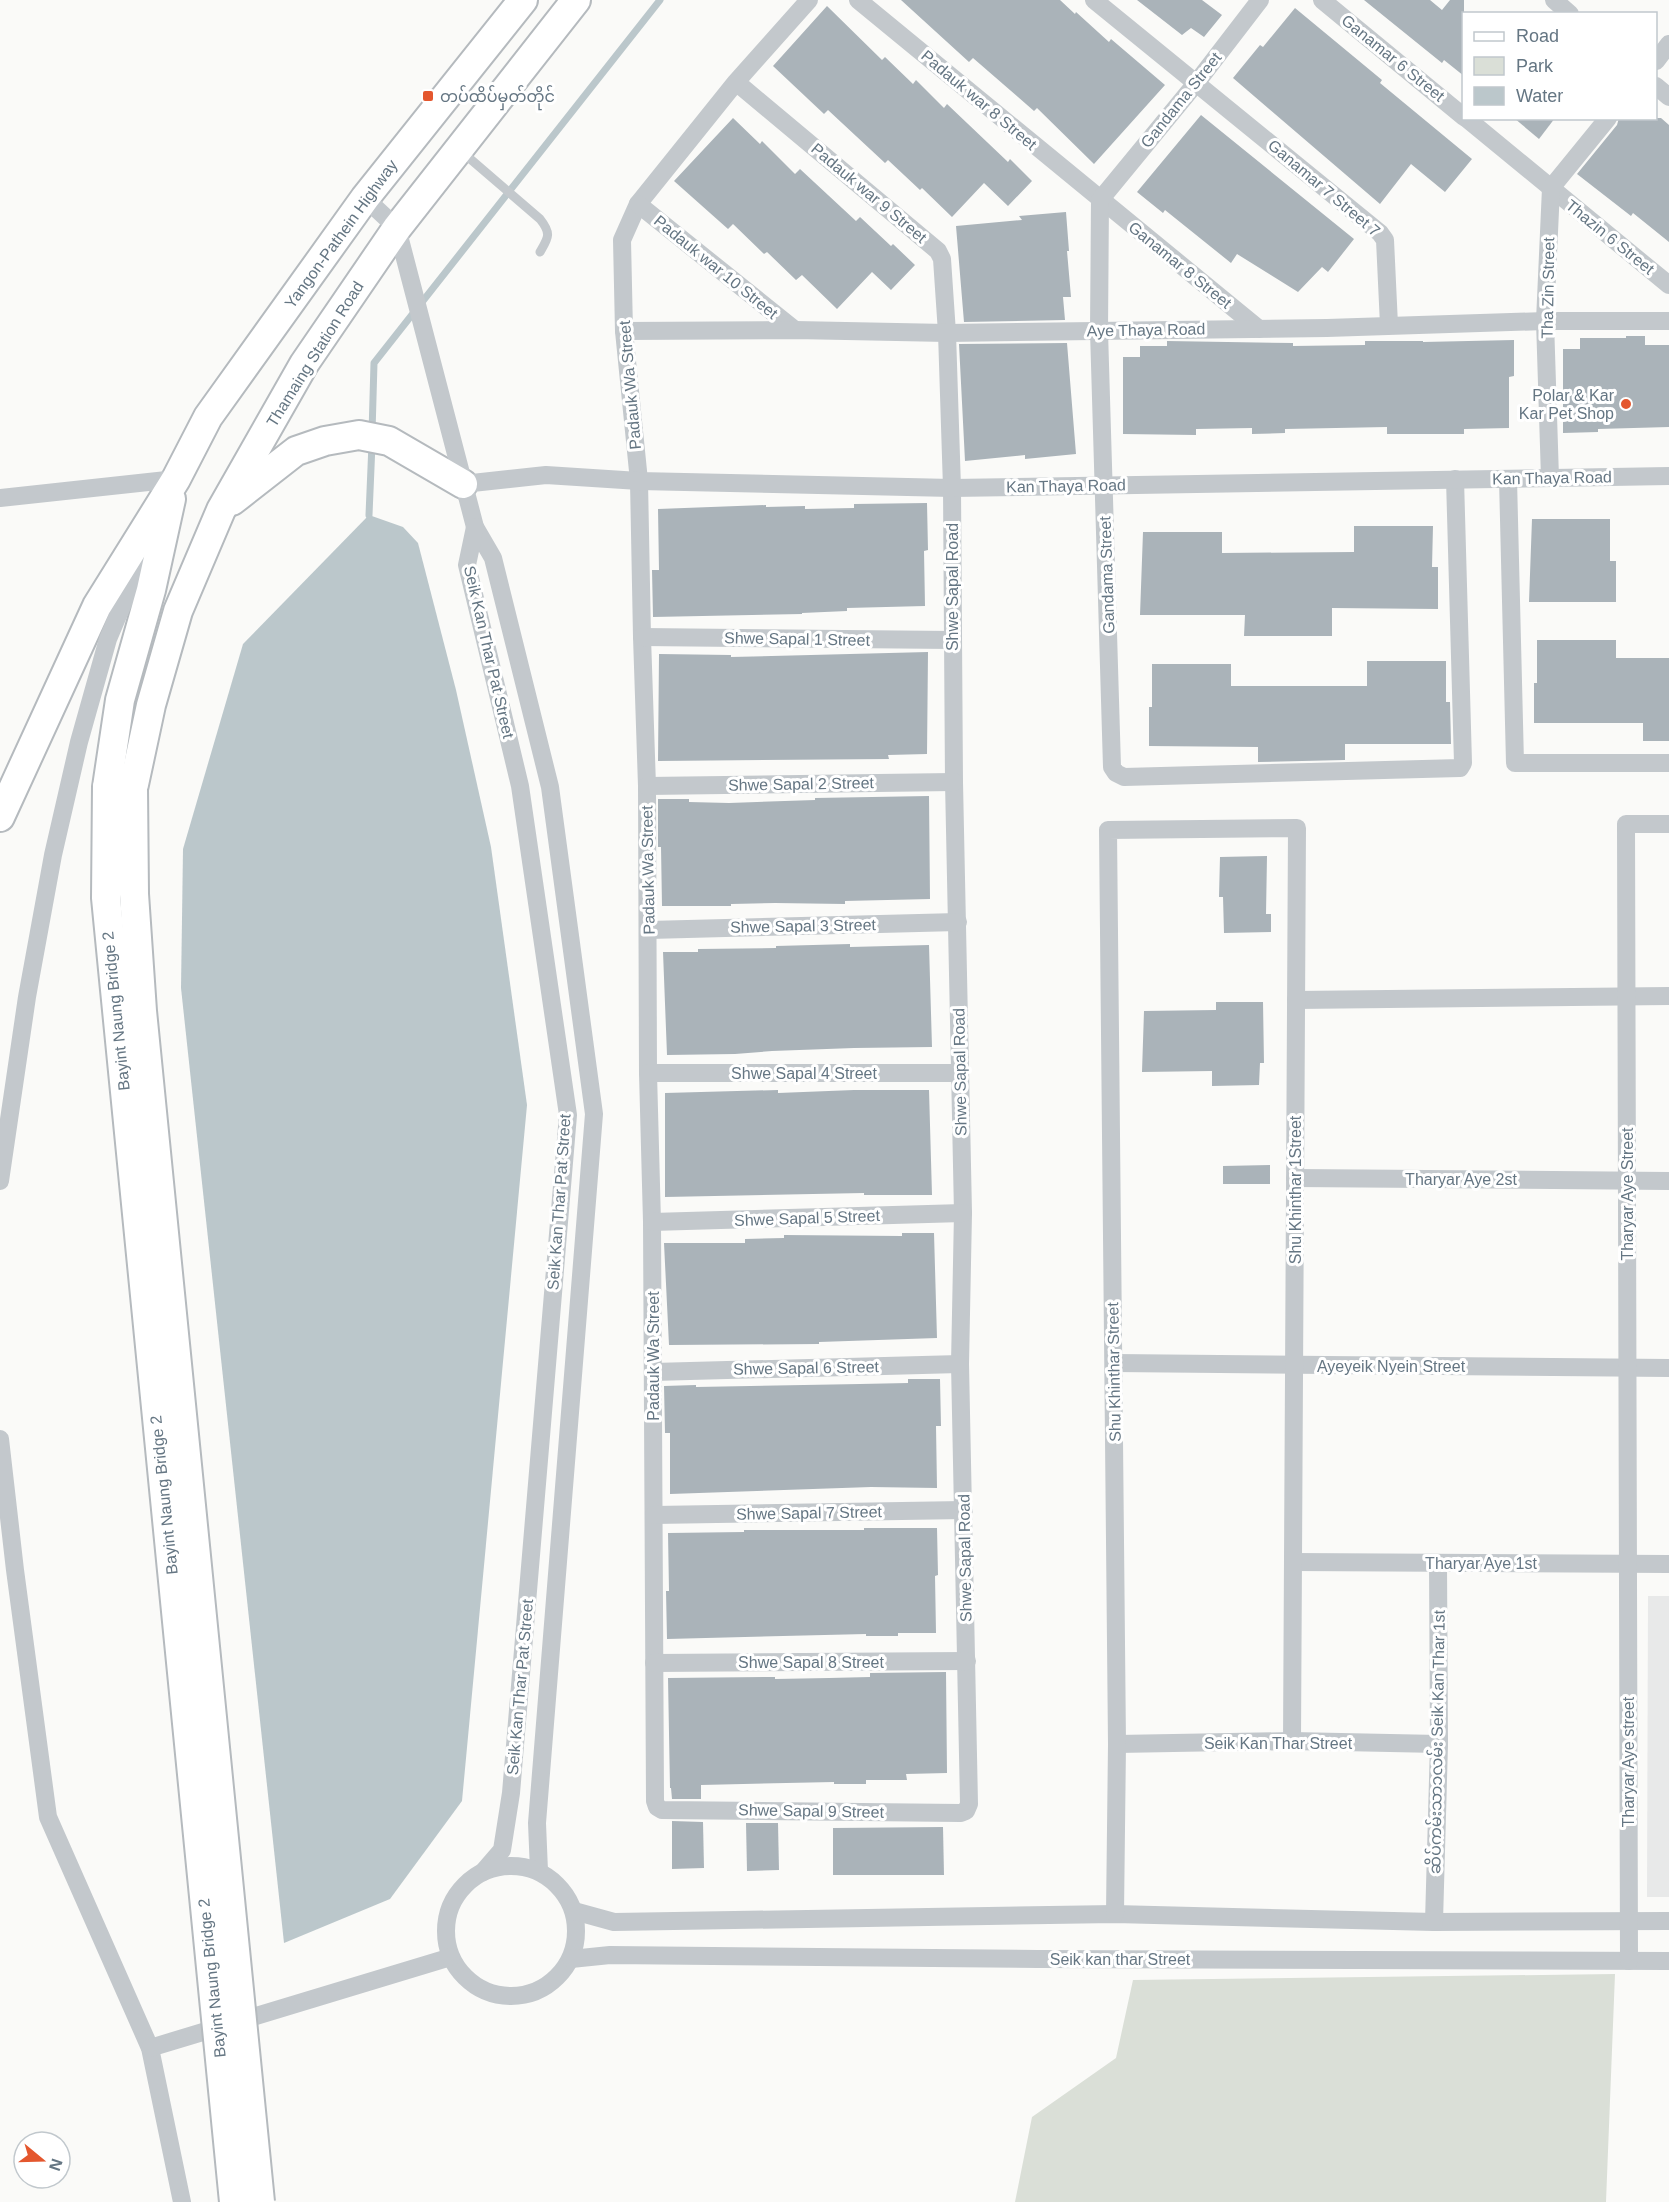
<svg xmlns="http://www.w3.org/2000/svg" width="1669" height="2202" font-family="Arial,'Noto Sans Myanmar',sans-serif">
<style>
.built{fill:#e8e9e9}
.green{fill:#dadfd7}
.water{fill:#bbc7cb}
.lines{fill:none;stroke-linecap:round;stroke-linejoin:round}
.stream{stroke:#bbc7cb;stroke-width:7}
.building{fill:#aab3b9}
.primary-casing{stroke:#b5babe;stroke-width:32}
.lane{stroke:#c3c8cc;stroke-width:9}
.street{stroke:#c3c8cc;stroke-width:18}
.primary{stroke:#fff;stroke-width:28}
.primary-bridge-casing{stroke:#b5babe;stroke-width:32;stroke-linecap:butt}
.primary-bridge{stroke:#fff;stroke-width:28}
.poi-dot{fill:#e4572e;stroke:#fff;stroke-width:2}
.labels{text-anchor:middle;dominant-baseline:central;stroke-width:6;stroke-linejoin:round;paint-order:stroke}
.street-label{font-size:16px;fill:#657683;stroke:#fff}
.poi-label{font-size:16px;fill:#657683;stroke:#fff;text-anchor:start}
</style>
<rect width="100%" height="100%" fill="#fafaf8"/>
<polygon class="built" points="1648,1596 1669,1596 1669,1897 1647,1897"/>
<polygon class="green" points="1615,1974 1606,2202 1015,2202 1032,2117 1116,2058 1133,1980"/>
<polygon class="water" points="369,515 403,527 418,543 456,690 491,847 527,1105 462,1801 390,1899 284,1943 181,988 183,849 243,644"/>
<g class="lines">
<g class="stream">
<polyline points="372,433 374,363 660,0"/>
<polyline points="369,515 372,444"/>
</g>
</g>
<g class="building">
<polygon points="901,0 1060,0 1075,14 1076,12 1109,42 1111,39 1165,85 1094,164 1037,108 1034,111 973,58 969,62"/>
<polygon points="1137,0 1202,0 1222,15 1204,37 1191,28 1182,35"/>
<polygon points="1364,0 1430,0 1442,10 1450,0 1464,0 1464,76 1444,60 1442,63"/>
<polygon points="827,6 882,60 885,57 913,84 916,80 944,108 947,104 1008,162 1010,159 1032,181 1008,206 984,183 952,217 922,188 920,190 888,160 885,163 828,110 824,114 773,66"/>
<polygon points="1295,8 1382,80 1380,83 1472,159 1445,192 1411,164 1380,204 1233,78 1260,45 1263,47"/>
<polygon points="1201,115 1354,239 1328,272 1322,267 1298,292 1237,254 1231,263 1165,210 1163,213 1137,192"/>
<polygon points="733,118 760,144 762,141 795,174 800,169 856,221 860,217 891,246 893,244 915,265 891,290 872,272 837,309 802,275 796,280 767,252 764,254 733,224 728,229 674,181"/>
<polygon points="1514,118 1555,118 1539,139"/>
<polygon points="1619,118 1661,118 1669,125 1669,242 1633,213 1631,216 1577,174 1617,125"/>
<polygon points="1066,212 1069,251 1067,251 1071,297 1063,297 1065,320 964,322 956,226 1022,220 1019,216"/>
<polygon points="1626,336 1645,336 1645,345 1669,345 1669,427 1598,429 1598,432 1563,433 1563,349 1580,349 1580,338 1626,338"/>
<polygon points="1514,340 1514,376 1509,377 1509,428 1464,429 1464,434 1387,434 1387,427 1285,429 1285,433 1252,434 1252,428 1196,429 1196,435 1123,434 1123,357 1140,357 1140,346 1167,346 1167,341 1293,343 1293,346 1365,345 1365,341 1423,341 1423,342"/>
<polygon points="1067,343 1076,454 1025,459 1025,455 965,461 959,344"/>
<polygon points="927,503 928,550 924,551 925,606 847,608 847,611 802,613 802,614 653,617 652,570 659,570 658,509 766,505 766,507 805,506 805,509 854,508 854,504"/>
<polygon points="1532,519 1610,519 1610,561 1616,561 1616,602 1529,602"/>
<polygon points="1354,526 1433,526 1432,567 1438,567 1438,609 1332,608 1332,636 1244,636 1245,615 1140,615 1143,532 1222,532 1222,553 1354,552"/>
<polygon points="1537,640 1616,640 1616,658 1669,658 1669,741 1643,741 1643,723 1534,723 1534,683 1537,683"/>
<polygon points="928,652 927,754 888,755 889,759 658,761 659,654 731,655 731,657"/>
<polygon points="1367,661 1446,661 1446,702 1450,702 1451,744 1345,744 1345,760 1258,762 1258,747 1149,746 1149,707 1152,707 1152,664 1231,664 1231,686 1367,686"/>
<polygon points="929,796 930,899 845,901 845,904 775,903 731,904 731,906 662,906 661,847 658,847 658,799 689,799 689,802 729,803 815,800 815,798"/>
<polygon points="1267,856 1266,914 1271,914 1271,932 1224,933 1223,897 1219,897 1220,857"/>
<polygon points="850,944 850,947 929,945 932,1047 854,1048 772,1051 735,1054 667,1055 663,952 698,952 698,949 776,948 776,946"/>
<polygon points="1216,1002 1263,1002 1264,1063 1260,1063 1259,1085 1212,1086 1212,1071 1142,1072 1144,1011 1216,1010"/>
<polygon points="778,1090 778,1093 854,1090 929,1090 932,1195 864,1195 864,1193 665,1197 665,1093"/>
<polygon points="1270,1165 1270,1184 1223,1184 1223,1166"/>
<polygon points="902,1233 934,1233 937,1338 819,1342 819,1344 669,1345 664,1243 745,1243 745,1239 784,1238 784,1235 902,1236"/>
<polygon points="908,1379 940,1379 941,1426 936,1426 937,1488 871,1487 670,1494 670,1433 665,1433 664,1386 696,1385 696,1387 860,1384 908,1383"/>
<polygon points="864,1528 937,1528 938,1575 935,1576 936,1633 898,1633 898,1636 866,1636 866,1634 667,1639 666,1591 669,1591 668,1533 744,1532 744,1530 864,1530"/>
<polygon points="946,1672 947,1773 906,1774 907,1780 866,1780 866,1784 834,1784 834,1782 701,1785 701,1799 672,1799 671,1788 670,1788 668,1678 775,1677 775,1679 829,1678 870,1677 870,1673"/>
<polygon points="672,1821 703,1822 704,1868 672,1869"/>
<polygon points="746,1823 778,1823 779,1870 747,1871"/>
<polygon points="943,1827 944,1875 833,1875 833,1828"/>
</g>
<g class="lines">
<defs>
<g id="primary">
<polyline points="232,501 296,451 325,441 359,435 389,441 463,484"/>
<polyline points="107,787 120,700 151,590 171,499"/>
<polyline points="133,789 151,705 178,611 221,510 304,364 397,228 576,0"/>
<polyline points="0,817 97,606 176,479 208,417 365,198 523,0"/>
</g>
</defs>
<use href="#primary" class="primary-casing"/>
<path class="lane" d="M 461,151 L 540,219 C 552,234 548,238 540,252"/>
<g class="street">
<polyline points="858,0 1259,329"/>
<polyline points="1094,0 1380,233 1385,240 1389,325"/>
<polyline points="1260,0 1197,82 1100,200 1099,331 1112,767 1116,773 1124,777 1460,768 1463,763 1455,479"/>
<polyline points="1322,0 1464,117"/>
<polyline points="1554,0 1570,14"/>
<polyline points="1656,61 1669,44"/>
<polyline points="736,82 938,251 942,259 947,333 952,488 954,782 963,1213 960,1364 969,1804 966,1811 961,1813 662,1810 657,1807 655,1801 652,1222 648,1073 647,786 642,637 639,481 624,331 622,240 638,204 736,82 809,0"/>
<polyline points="1656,86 1669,97"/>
<polyline points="1466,118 1669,285"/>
<polyline points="365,198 397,228 475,527 493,558 550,787 594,1114 537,1823 539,1871"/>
<polyline points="638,204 795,330"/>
<polyline points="624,331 795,330 947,333 1327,328 1545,321 1669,321"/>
<polyline points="1550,478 1545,321 1551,188 1608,118"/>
<polyline points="1508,479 1515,763 1669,763"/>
<polyline points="463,484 546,475 639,481 952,488 1669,476"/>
<polyline points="0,498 176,479 174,484"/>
<polyline points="475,527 467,565 520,786 568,1115 511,1793 502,1850 483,1872"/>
<polyline points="642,637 953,640"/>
<polyline points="647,786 954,782"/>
<polyline points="649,930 958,922"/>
<polyline points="1296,1000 1669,996"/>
<polyline points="648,1073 960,1073"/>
<polyline points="1295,1178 1669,1181"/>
<polyline points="0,1181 27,997 53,855 79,742 108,639 149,542"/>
<polyline points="652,1222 963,1213"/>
<polyline points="1114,1363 1669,1368"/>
<polyline points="653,1372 960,1364"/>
<polyline points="0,1439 15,1570 48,1817 150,2048 182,2202"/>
<polyline points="654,1515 964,1510"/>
<polyline points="1293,1562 1669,1564"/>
<polyline points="654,1663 967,1661"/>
<polyline points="1117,1744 1292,1741 1439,1744"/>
<circle cx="511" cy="1931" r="65"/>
<polyline points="574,1911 614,1922 1115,1914 1434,1922 1669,1921"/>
<polyline points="1115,1914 1117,1744 1108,830 1297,828 1292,1741"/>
<polyline points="1434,1922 1439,1744 1438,1563"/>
<polyline points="571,1959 610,1955 1038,1959 1669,1961"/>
<polyline points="1629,1961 1626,824 1669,824"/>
<polyline points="150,2048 451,1957"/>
</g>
<use href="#primary" class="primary"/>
<defs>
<g id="primary-bridge">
<polyline points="107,787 106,898 234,2202"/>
<polyline points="133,789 134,894 142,1011 260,2202"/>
</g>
</defs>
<use href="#primary-bridge" class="primary-bridge-casing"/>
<use href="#primary-bridge" class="primary-bridge"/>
</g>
<g class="poi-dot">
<rect x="422" y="90" width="12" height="12" rx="3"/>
<circle cx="1626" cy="404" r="6"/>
</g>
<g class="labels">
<g class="street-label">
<text transform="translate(1393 58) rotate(39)">Ganamar 6 Street</text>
<text transform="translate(979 100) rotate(40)">Padauk war 8 Street</text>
<text transform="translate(1181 100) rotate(-51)">Gandama Street</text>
<text transform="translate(1324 188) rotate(40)">Ganamar 7 Street 7</text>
<text transform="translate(869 193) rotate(40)">Padauk war 9 Street</text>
<text transform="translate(341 234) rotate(-54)">Yangon-Pathein Highway</text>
<text transform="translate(1610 237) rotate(39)">Thazin 6 Street</text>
<text transform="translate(1180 265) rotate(39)">Ganamar 8 Street</text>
<text transform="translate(716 267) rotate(39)">Padauk war 10 Street</text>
<text transform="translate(1548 288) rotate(-89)">Tha Zin Street</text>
<text transform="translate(1146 330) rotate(-1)">Aye Thaya Road</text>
<text transform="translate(315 354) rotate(-58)">Thamaing Station Road</text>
<text transform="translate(630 385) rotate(-95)">Padauk Wa Street</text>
<text transform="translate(1552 478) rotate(-1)">Kan Thaya Road</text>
<text transform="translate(1066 486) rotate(-1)">Kan Thaya Road</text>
<text transform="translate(1107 575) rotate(-92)">Gandama Street</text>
<text transform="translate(952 587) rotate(-90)">Shwe Sapal Road</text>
<text transform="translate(797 639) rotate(1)">Shwe Sapal 1 Street</text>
<text transform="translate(489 652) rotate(77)">Seik Kan Thar Pat Street</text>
<text transform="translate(801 784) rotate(-1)">Shwe Sapal 2 Street</text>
<text transform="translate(648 870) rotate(-91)">Padauk Wa Street</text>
<text transform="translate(803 926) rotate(-1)">Shwe Sapal 3 Street</text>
<text transform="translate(116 1011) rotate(-96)">Bayint Naung Bridge 2</text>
<text transform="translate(960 1072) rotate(-91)">Shwe Sapal Road</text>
<text x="804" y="1073">Shwe Sapal 4 Street</text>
<text x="1461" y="1179">Tharyar Aye 2st</text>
<text transform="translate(1295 1190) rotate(-90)">Shu Khinthar 1Street</text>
<text transform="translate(1627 1194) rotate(-90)">Tharyar Aye Street</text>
<text transform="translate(559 1202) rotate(-86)">Seik Kan Thar Pat Street</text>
<text transform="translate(807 1218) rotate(-2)">Shwe Sapal 5 Street</text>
<text transform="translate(653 1356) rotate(-90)">Padauk Wa Street</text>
<text x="1391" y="1366">Ayeyeik Nyein Street</text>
<text transform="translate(806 1368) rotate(-1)">Shwe Sapal 6 Street</text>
<text transform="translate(1114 1372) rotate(-91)">Shu Khinthar Street</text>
<text transform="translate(164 1495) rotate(-96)">Bayint Naung Bridge 2</text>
<text transform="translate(809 1513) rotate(-1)">Shwe Sapal 7 Street</text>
<text transform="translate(965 1558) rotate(-91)">Shwe Sapal Road</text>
<text x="1481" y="1563">Tharyar Aye 1st</text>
<text x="811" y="1662">Shwe Sapal 8 Street</text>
<text transform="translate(520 1687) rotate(-85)">Seik Kan Thar Pat Street</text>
<text transform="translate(1437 1742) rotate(-89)">ဆိပ်ကမ်းသာ၁လမ်း Seik Kan Thar 1st</text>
<text x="1278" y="1743">Seik Kan Thar Street</text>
<text transform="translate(1628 1762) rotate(-90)">Tharyar Aye street</text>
<text transform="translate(811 1811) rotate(1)">Shwe Sapal 9 Street</text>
<text x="1120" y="1959">Seik kan thar Street</text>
<text transform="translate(212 1978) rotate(-96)">Bayint Naung Bridge 2</text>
</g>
<g class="poi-label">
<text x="440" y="96">တပ်ထိပ်မှတ်တိုင်</text>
<text x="1614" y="395" text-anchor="end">Polar &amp; Kar<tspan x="1614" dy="18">Kar Pet Shop</tspan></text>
</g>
</g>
<rect x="1462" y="12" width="195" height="108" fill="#ffffff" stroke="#c1c8cd" stroke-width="1.5"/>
<rect x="1474" y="32" width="30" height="9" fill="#ffffff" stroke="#c1c8cd" stroke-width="1.5"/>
<text x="1516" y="42" font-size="18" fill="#657683">Road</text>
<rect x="1474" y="57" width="30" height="18" fill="#dadfd7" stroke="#c1c8cd" stroke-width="1.5"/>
<text x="1516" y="72" font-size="18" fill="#657683">Park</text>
<rect x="1474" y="87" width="30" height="18" fill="#bbc7cb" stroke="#c1c8cd" stroke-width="1.5"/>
<text x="1516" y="102" font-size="18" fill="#657683">Water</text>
<g transform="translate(42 2160) rotate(109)"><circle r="28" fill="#ffffff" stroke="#c1c8cd" stroke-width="1.5"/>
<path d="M0-4.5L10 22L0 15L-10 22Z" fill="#e4572e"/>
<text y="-9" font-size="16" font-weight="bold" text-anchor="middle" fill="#657683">N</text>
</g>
</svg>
